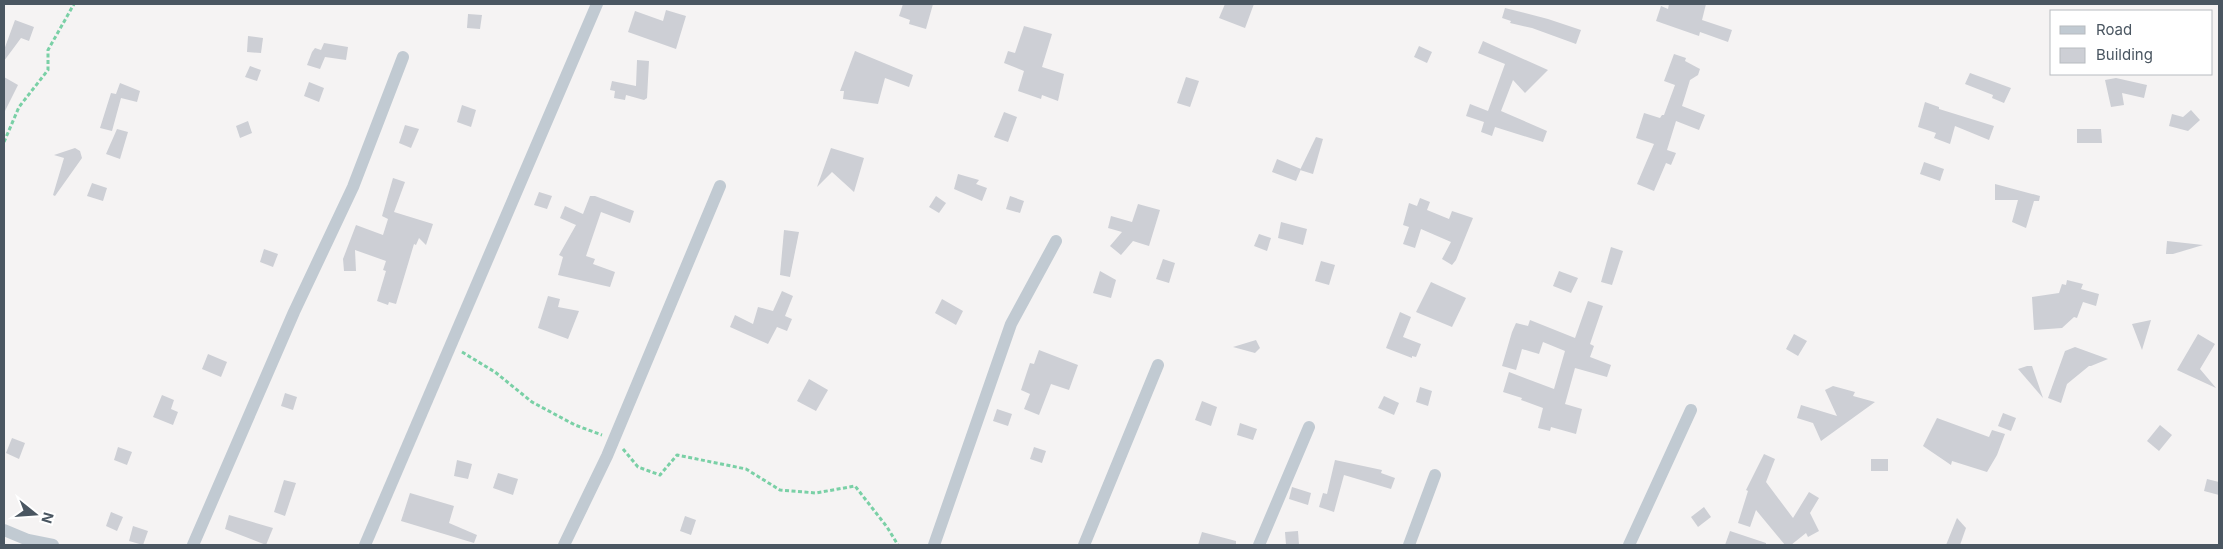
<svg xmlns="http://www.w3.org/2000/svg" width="2223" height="549" font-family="Inter,sans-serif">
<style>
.building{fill:#cdcfd5}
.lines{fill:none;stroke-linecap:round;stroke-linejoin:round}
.path{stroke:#7ad0a6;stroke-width:3;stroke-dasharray:4 2.5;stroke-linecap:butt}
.street{stroke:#c1cad2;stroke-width:12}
</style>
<rect width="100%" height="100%" fill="#f5f3f3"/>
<g class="building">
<polygon points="903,4 933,4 926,29 909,24 910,20 899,16"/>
<polygon points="1225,4 1254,4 1245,28 1219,18"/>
<polygon points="1669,4 1706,4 1702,20 1732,30 1728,42 1700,32 1699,36 1656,21 1661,6 1668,9"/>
<polygon points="1505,8 1548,19 1581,30 1576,44 1532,28 1510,23 1511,21 1502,18"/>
<polygon points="666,10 686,16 676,49 628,32 635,11 663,21"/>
<polygon points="468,14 482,15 480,29 467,28"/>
<polygon points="15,20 34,27 29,41 21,38 4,61 4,50"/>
<polygon points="1024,26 1052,34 1042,67 1064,74 1058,101 1042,95 1041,99 1018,91 1024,71 1004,63 1008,51 1015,53"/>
<polygon points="248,36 263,38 261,53 247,52"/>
<polygon points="1483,41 1548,70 1525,93 1513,80 1501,111 1547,131 1543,142 1495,127 1492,136 1481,132 1484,122 1466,116 1470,104 1488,111 1505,64 1478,53"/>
<polygon points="324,43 348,47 346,60 325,57 320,69 307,65 312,52 315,48 321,50"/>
<polygon points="1419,46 1432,52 1427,63 1414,57"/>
<polygon points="855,51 913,75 909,87 885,78 878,104 843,99 844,91 840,91"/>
<polygon points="1674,54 1686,58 1685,61 1700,69 1698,75 1690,80 1682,106 1705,115 1699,130 1676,121 1667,150 1676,153 1671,165 1666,163 1654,191 1637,184 1654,144 1636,138 1644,113 1660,118 1662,115 1664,115 1675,85 1664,81"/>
<polygon points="637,60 649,61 647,98 644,100 626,95 625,100 614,98 615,91 610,90 612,81 636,86"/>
<polygon points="250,66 261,70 257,81 245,77"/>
<polygon points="1970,73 2011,88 2004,103 1992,98 1993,95 1965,84"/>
<polygon points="4,77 18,85 4,113"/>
<polygon points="1186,77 1199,81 1190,107 1177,103"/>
<polygon points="2116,78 2147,85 2144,98 2122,93 2124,105 2111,107 2105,80"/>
<polygon points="309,82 324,88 319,102 304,96"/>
<polygon points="120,83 140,91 137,102 121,98 112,131 100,128 111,93 116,94"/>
<polygon points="1925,102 1939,107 1939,109 1994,126 1989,140 1955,126 1950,144 1934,138 1936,133 1918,127"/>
<polygon points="462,105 476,110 471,127 457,122"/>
<polygon points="2191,110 2200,120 2188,131 2169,126 2172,114 2183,117"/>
<polygon points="1004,112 1017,117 1008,142 994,137"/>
<polygon points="248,121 252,133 240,138 236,126"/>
<polygon points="405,125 419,129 411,148 399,143"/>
<polygon points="117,129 128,132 120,159 106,154"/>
<polygon points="2077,129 2101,129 2102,143 2077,143"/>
<polygon points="1316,137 1323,139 1313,174 1300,170"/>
<polygon points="75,148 80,151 82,158 55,196 53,195 64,158 54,155"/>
<polygon points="831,148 864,158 854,192 832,172 817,187"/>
<polygon points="1277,159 1301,169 1296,181 1272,172"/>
<polygon points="1924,162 1944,169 1940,181 1920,174"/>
<polygon points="958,174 979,180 976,184 987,188 982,201 954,189"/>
<polygon points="393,178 405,182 394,212 433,224 426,245 419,238 416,245 414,244 396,304 389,302 388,305 377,301 386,271 383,270 386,261 355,250 356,271 344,271 343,259 356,225 383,235 388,219 382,216"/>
<polygon points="92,183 107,188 103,201 87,196"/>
<polygon points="1995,184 2040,196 2039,201 2034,201 2026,228 2012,222 2018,200 1995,200"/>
<polygon points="539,192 552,196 547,209 534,205"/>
<polygon points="590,196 595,196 634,211 630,223 601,212 586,256 595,259 593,264 615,272 610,287 558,275 563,257 559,255 576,225 560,218 565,206 583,214"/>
<polygon points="936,196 946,203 939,213 929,207"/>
<polygon points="1010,196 1024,201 1020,213 1006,209"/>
<polygon points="1420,198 1430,202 1427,210 1449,219 1452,211 1473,218 1456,260 1452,265 1442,259 1451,242 1421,229 1415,248 1403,244 1409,227 1403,225 1409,203 1417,206"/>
<polygon points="1138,204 1160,210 1149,246 1133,241 1121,255 1110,246 1122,232 1108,228 1111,216 1132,222"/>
<polygon points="1281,222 1307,229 1303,245 1278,238"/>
<polygon points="784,230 799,232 790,277 780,275"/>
<polygon points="1259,234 1271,238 1267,251 1254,246"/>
<polygon points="2167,241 2203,245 2173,254 2166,254"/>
<polygon points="1611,247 1623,251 1612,285 1601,282"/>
<polygon points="264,249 278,254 273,267 260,262"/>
<polygon points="1163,259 1175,263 1169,283 1156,279"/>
<polygon points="1321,261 1335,265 1329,285 1315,281"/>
<polygon points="1100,271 1116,280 1111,298 1093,293"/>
<polygon points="1559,271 1578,278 1571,293 1553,286"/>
<polygon points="2067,280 2083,284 2081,289 2099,294 2096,306 2083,302 2077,318 2074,317 2062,328 2034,330 2032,297 2059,293 2062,284 2066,285"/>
<polygon points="1431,282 1466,298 1452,327 1416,312"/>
<polygon points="782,291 793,296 785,316 792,319 787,331 777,327 768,344 730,327 735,315 753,324 758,307 773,311"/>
<polygon points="548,296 560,299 558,307 579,311 568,339 538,328"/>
<polygon points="942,299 963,311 956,325 935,313"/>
<polygon points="1588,301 1603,306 1590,344 1594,346 1590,357 1611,365 1607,377 1575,368 1565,404 1582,409 1576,434 1551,427 1550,431 1538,428 1543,408 1521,400 1522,398 1503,392 1509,372 1554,389 1565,351 1543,342 1539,354 1522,349 1516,370 1502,366 1512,332 1516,323 1528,326 1530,320 1575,338"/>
<polygon points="1400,312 1411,317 1403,337 1421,344 1416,357 1412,356 1412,358 1386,348"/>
<polygon points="2151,320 2142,350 2132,324"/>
<polygon points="1794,334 1807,341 1798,356 1786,349"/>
<polygon points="2198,334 2215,344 2200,369 2216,388 2177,370"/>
<polygon points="1256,340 1260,348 1255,353 1233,347"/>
<polygon points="2075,347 2108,359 2091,366 2089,366 2067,384 2061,403 2048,398 2065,351"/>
<polygon points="1039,350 1078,365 1069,390 1051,384 1039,415 1024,409 1030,394 1021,390 1030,363 1034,364"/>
<polygon points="208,354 227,362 221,377 202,369"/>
<polygon points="2027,366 2032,366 2043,398 2018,369"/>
<polygon points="809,379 828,390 816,411 797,401"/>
<polygon points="1833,386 1855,392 1853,396 1875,402 1821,441 1813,423 1797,418 1801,405 1837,416 1825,390"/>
<polygon points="1420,387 1432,391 1428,406 1416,402"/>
<polygon points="285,393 297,397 293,410 281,406"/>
<polygon points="162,395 174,400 171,409 178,412 173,425 153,417"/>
<polygon points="1384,396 1399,403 1394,415 1378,408"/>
<polygon points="1202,401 1217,407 1211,426 1195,420"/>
<polygon points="997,409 1012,414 1008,426 993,421"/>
<polygon points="2003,413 2016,418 2011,431 1998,426"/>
<polygon points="1937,418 1989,437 1992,430 2005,434 1997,455 1987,472 1952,461 1951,465 1923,446"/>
<polygon points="1240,423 1257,429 1253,440 1237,435"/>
<polygon points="2160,425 2172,435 2159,451 2147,441"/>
<polygon points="12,438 25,443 19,459 6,453"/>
<polygon points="118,447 132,452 127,465 114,460"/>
<polygon points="1034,447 1046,451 1042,463 1030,459"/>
<polygon points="1764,454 1775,459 1766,482 1793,518 1809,492 1819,498 1810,513 1819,531 1808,537 1806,533 1791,545 1785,545 1756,510 1750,527 1738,523 1748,491 1746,490"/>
<rect x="1871" y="459" width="17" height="12"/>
<polygon points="457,460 472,464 468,479 454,476"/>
<polygon points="1335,460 1382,470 1381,473 1395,478 1391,489 1344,475 1334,512 1319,507 1323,493 1327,494"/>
<polygon points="498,473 518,479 513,495 493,488"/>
<polygon points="2207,479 2219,482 2219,495 2204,491"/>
<polygon points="284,480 296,483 285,516 274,512"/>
<polygon points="1292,487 1311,493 1308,505 1289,499"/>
<polygon points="410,493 454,506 449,523 477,535 474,543 401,521"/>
<polygon points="1704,507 1711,517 1698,527 1691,517"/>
<polygon points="111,512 123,517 117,531 106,526"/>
<polygon points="229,515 273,528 266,545 225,529"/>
<polygon points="685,516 696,520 691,535 680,531"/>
<polygon points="1957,518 1966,528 1960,545 1946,545"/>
<polygon points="133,526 148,531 143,545 129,541"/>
<polygon points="1298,531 1299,545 1286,545 1285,532"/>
<polygon points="1730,531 1766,543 1766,545 1725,545"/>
<polygon points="1202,532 1236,541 1236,545 1198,545"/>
</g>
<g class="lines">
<g class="path">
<polyline points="4,142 19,107 48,70 48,50 74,4"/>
<polyline points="462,352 495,372 532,402 575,425 602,435"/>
<polyline points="623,449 638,467 660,475 677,455 746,469 780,490 816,493 855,486 887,527 898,545"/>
</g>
<g class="street">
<polyline points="4,530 28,540 53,545"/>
<polyline points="193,545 294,312 353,187 403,57"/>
<polyline points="365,545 597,4"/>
<polyline points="564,545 607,456 720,186"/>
<polyline points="934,545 1011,324 1056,241"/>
<polyline points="1084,545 1158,365"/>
<polyline points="1259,545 1309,427"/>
<polyline points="1409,545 1435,475"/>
<polyline points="1629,545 1691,410"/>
</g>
</g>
<rect width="2223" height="549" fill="none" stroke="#4a5661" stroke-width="10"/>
<rect x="2050" y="10" width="162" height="65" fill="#ffffff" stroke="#b7bbc0"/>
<rect x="2060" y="26" width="25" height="8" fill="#c1cad2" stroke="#b7bbc0"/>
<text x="2096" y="35" font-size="15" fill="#4a5661">Road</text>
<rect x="2060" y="48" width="25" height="15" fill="#cdcfd5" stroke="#b7bbc0"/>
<text x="2096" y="60" font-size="15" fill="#4a5661">Building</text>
<g transform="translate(35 514) rotate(107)" stroke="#ffffff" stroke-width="4" paint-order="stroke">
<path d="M0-4L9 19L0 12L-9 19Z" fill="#4a5661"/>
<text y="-8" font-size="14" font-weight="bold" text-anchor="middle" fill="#4a5661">N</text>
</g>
</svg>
